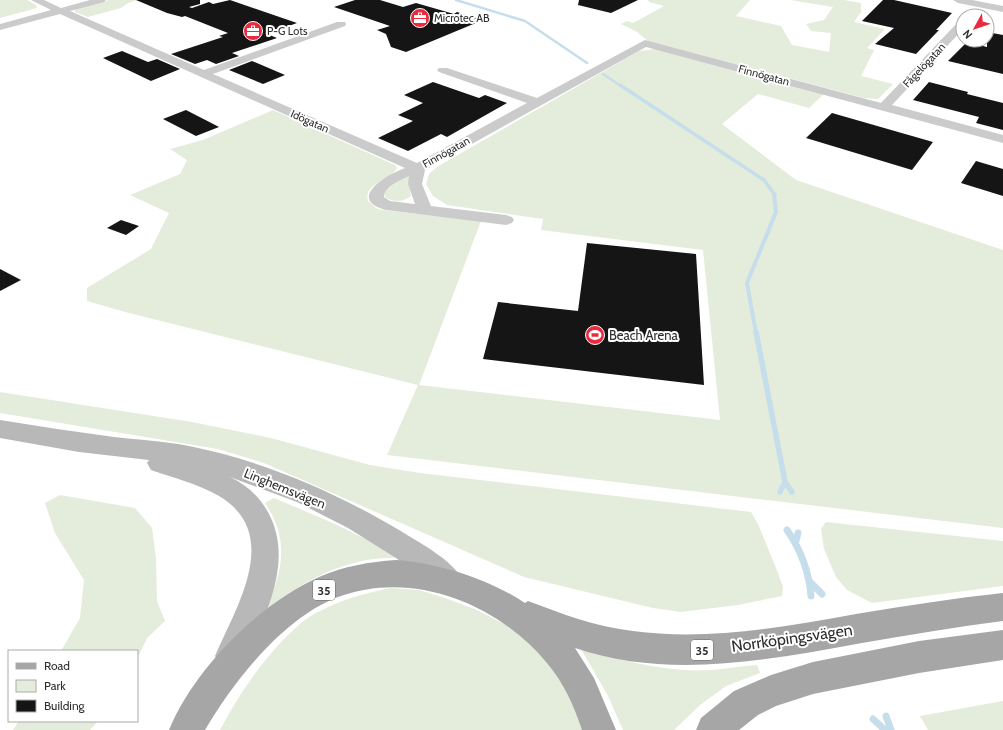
<svg xmlns="http://www.w3.org/2000/svg" width="1003" height="730" font-family="Cabin,sans-serif">
<style>
.green{fill:#e4ecdb}
.lines{fill:none;stroke-linecap:round;stroke-linejoin:round}
.stream-far4{stroke:#c6deec;stroke-width:2.5}
.stream-far3{stroke:#c6deec;stroke-width:3.5}
.stream-far2{stroke:#c6deec;stroke-width:4}
.stream-far1{stroke:#c6deec;stroke-width:5.5}
.stream{stroke:#c6deec;stroke-width:7}
.building{fill:#151515}
.street{fill:#cbcbcb;fill-rule:evenodd}
.secondary{fill:#b8b8b8;fill-rule:evenodd}
.primary{fill:#a6a6a6;fill-rule:evenodd}
.labels{text-anchor:middle;dominant-baseline:central;stroke-width:4;stroke-linejoin:round;paint-order:stroke}
.far-poi-label{font-size:11px;fill:#2e2e2e;stroke:#fff;text-anchor:start}
.far-street-label{font-size:11px;fill:#2e2e2e;stroke:#fff}
.shield{fill:#fff;stroke:#6d6d6d;stroke-width:1}
.shield-label{font-size:12px;font-weight:bold;fill:#2e2e2e}
.poi-label{font-size:13px;fill:#2e2e2e;stroke:#fff;text-anchor:start}
.street-label{font-size:13px;fill:#2e2e2e;stroke:#fff}
.near-street-label{font-size:16px;fill:#2e2e2e;stroke:#fff}
</style>
<rect width="100%" height="100%" fill="#fff"/>
<g class="green">
<polygon points="0,0 27,0 36,5 37,8 0,18"/>
<polygon points="109,0 137,0 128,3 121,8 88,17 75,12 75,9"/>
<polygon points="648,0 750,0 736,16 781,26 792,45 829,52 831,33 811,31 806,24 824,20 833,7 790,0 844,0 861,3 861,12 854,22 885,29 867,48 874,50 861,76 893,84 878,99 864,98 648,41 637,32 621,24 627,21 633,23 664,6 649,2"/>
<path d="M 655,49 L 825,93 L 809,108 L 758,94 L 722,124 L 796,180 L 1003,250 L 1003,528 L 387,455 L 418,385 L 129,313 L 87,301 L 87,288 L 151,249 L 169,213 L 130,195 L 180,174 L 187,160 L 170,149 L 203,140 L 273,110 L 395,165 L 397,168 C 391,181 363,183 368,201 L 376,208 L 382,210 L 481,221 L 419,385 L 720,420 L 703,250 L 541,230 L 543,219 L 447,205 L 433,196 L 426,184 L 429,174 L 437,167 L 639,51 Z"/>
<path d="M 409,174 L 409,185 L 411,196 C 403,202 394,203 385,197 L 384,193 L 387,188 Z"/>
<polygon points="0,392 192,422 271,438 370,465 420,473 751,512 758,524 778,573 783,587 782,596 738,605 681,612 653,608 524,577 264,463 218,449 0,413"/>
<polygon points="60,495 135,508 152,528 156,558 157,601 165,621 147,638 137,659 137,651 61,651 80,618 84,580 55,533 45,503"/>
<path d="M 274,498 L 333,523 L 402,557 C 389,558 375,558 362,561 C 325,569 292,588 264,613 C 282,574 291,541 265,503 Z"/>
<polygon points="826,522 1003,541 1003,586 872,603 847,590 836,577 824,549 821,529"/>
<path d="M 391,588 L 419,590 L 445,598 L 477,610 L 504,624 L 529,640 L 550,659 L 592,730 L 220,730 C 239,695 256,669 283,640 C 293,630 304,619 316,613 C 340,600 365,593 391,588 Z"/>
<path d="M 581,649 C 622,660 667,673 711,670 C 726,669 741,666 757,665 L 760,673 L 726,686 L 700,705 L 674,730 L 623,730 L 608,696 Z"/>
<polygon points="1003,701 1003,730 928,730 920,716"/>
<polygon points="19,721 98,721 90,730 13,730"/>
</g>
<g class="lines">
<g class="stream-far4">
<polyline points="456,0 525,21 587,63"/>
<polyline points="603,74 621,86"/>
</g>
<polyline class="stream-far3" points="620,85 764,180 775,195"/>
<polyline class="stream-far2" points="756,333 747,283 776,212 774,194"/>
<g class="stream-far1">
<polyline points="756,332 785,482 792,492"/>
<polyline points="780,492 785,482"/>
</g>
<g class="stream">
<path d="M 787,530 C 801,550 809,572 811,596"/>
<polyline points="796,541 798,533"/>
<polyline points="810,582 822,594"/>
<polyline points="886,716 891,730"/>
<polyline points="873,719 885,730"/>
</g>
</g>
<g class="building">
<polygon points="136,0 200,0 200,4 189,7 192,8 209,2 213,4 230,0 297,23 267,34 277,38 232,53 239,56 216,64 207,60 195,64 171,54 223,37 219,36 228,33 185,16 182,17 167,13"/>
<polygon points="355,0 380,0 403,7 416,3 454,14 457,12 483,20 406,52 391,47 386,34 377,30 390,26 334,7"/>
<polygon points="579,0 638,0 611,13 578,5"/>
<polygon points="883,0 894,0 952,13 936,30 939,30 916,54 875,44 894,28 862,21"/>
<polygon points="987,32 1003,35 1003,74 948,61 967,42 987,47"/>
<polygon points="122,51 148,62 157,59 180,69 151,81 103,58"/>
<polygon points="252,61 285,75 263,84 229,70"/>
<polygon points="433,82 479,98 485,95 507,103 447,137 441,134 408,151 378,138 413,121 398,115 423,103 404,95"/>
<polygon points="929,82 968,92 967,94 1003,103 1003,130 976,123 979,117 913,100"/>
<polygon points="186,110 219,127 196,136 163,119"/>
<polygon points="832,113 933,142 912,170 806,138"/>
<polygon points="976,161 1003,169 1003,196 961,183"/>
<polygon points="121,220 139,226 126,235 107,228"/>
<polygon points="587,243 696,254 704,385 483,359 498,302 578,311"/>
<polygon points="0,269 21,280 0,291"/>
</g>
<g class="lines">
<g class="street">
<path d="M 31,0 L 44,0 L 61,8 L 90,0 L 106,0 L 104,2 L 70,11 L 204,70 L 337,22 L 345,22 L 346,24 L 345,26 L 213,74 L 417,163 L 527,103 L 439,72 L 437,70 L 439,68 L 447,68 L 537,98 L 645,40 L 881,103 L 959,21 L 963,20 L 963,29 L 892,105 L 1003,135 L 1003,143 L 646,47 L 425,170 L 422,184 L 431,206 L 506,215 L 512,217 L 514,220 L 512,223 L 506,225 L 386,210 C 345,199 388,174 405,168 L 60,14 L 0,30 L 0,24 L 51,10 ZM 409,176 L 408,184 L 415,204 L 390,201 L 384,197 C 384,186 401,180 409,176 Z"/>
<polygon points="953,0 972,0 1003,6 1003,12 958,3"/>
</g>
<path class="secondary" d="M 0,420 C 38,426 76,432 114,437 C 139,440 164,441 189,446 C 264,461 338,493 404,533 C 422,544 455,562 464,582 L 459,592 L 449,596 L 439,592 L 396,558 L 348,528 L 297,502 L 230,477 C 247,485 260,497 269,514 C 295,564 263,620 242,667 L 231,672 L 220,667 L 215,656 C 236,607 283,534 219,496 C 198,484 174,478 151,470 L 147,463 L 149,460 L 79,452 L 0,438 Z"/>
<g class="primary">
<path d="M 396,560 C 438,563 489,579 525,603 L 528,601 C 562,614 597,627 633,631 C 707,641 783,627 856,614 C 905,606 954,598 1003,593 L 1003,621 C 956,627 909,635 862,643 C 768,660 669,680 575,648 L 594,678 L 616,730 L 582,730 C 574,706 564,683 547,663 C 498,604 413,569 338,597 C 283,618 234,681 205,730 L 169,730 C 195,668 259,604 319,577 C 344,566 369,562 396,560 Z"/>
<polygon points="1003,630 1003,660 919,673 813,694 776,706 758,715 739,730 696,730 701,718 734,691 771,675 813,662 919,641"/>
</g>
</g>
<defs>
<symbol id="office-disc" viewBox="-11 -11 22 22"><circle r="9.5" fill="#ea2a3e" stroke="#fff"/><path d="M-6-3h4V-5.5h4V-3h4V5H-6ZM-1-4.5V-3h2v-1.5ZM-6 0V1H6V0Z" fill="#fff"/></symbol>
<symbol id="stadium-disc" viewBox="-11 -11 22 22"><circle r="9.5" fill="#ea2a3e" stroke="#fff"/><path d="M0-5a6.5 5 0 1 0 0 10a6.5 5 0 1 0 0-10ZM-3.5-1.8h7v3.6h-7Z" fill="#fff"/></symbol>
</defs>
<g fill-rule="evenodd">
<use href="#office-disc" x="409" y="7" width="22" height="22"/>
<use href="#office-disc" x="242" y="20" width="22" height="22"/>
<use href="#stadium-disc" x="584" y="324" width="22" height="22"/>
</g>
<g class="labels">
<g class="far-poi-label">
<text x="434" y="18">Microtec AB</text>
<text x="267" y="31">P-G Lots</text>
</g>
<g class="far-street-label">
<text transform="translate(924 65) rotate(-47)">Fågelögatan</text>
<text transform="translate(764 75) rotate(15)">Finnögatan</text>
<text transform="translate(310 121) rotate(24)">Idögatan</text>
<text transform="translate(446 152) rotate(-29)">Finnögatan</text>
</g>
<g class="shield">
<rect x="313" y="580" width="22" height="20" rx="3"/>
<rect x="691" y="640" width="22" height="20" rx="3"/>
</g>
<g class="shield-label">
<text x="324" y="590">35</text>
<text x="702" y="650">35</text>
</g>
<g class="poi-label">
<text x="609" y="335">Beach Arena</text>
</g>
<g class="street-label">
<text transform="translate(285 488) rotate(22)">Linghemsvägen</text>
</g>
<g class="near-street-label">
<text transform="translate(792 638) rotate(-8)">Norrköpingsvägen</text>
</g>
</g>
<rect x="8" y="650" width="130" height="72" fill="#ffffff" stroke="#ababab"/>
<rect x="16" y="663" width="20" height="6" fill="#a6a6a6" stroke="#ababab"/>
<text x="44" y="670" font-size="12" fill="#2e2e2e">Road</text>
<rect x="16" y="680" width="20" height="12" fill="#e4ecdb" stroke="#ababab"/>
<text x="44" y="690" font-size="12" fill="#2e2e2e">Park</text>
<rect x="16" y="700" width="20" height="12" fill="#151515" stroke="#ababab"/>
<text x="44" y="710" font-size="12" fill="#2e2e2e">Building</text>
<g transform="translate(975 28) rotate(230)"><circle r="19" fill="#ffffff" stroke="#ababab"/>
<path d="M0-3L7 15L0 10L-7 15Z" fill="#ea2a3e"/>
<text y="-6" font-size="11" font-weight="bold" text-anchor="middle" fill="#2e2e2e">N</text>
</g>
</svg>
